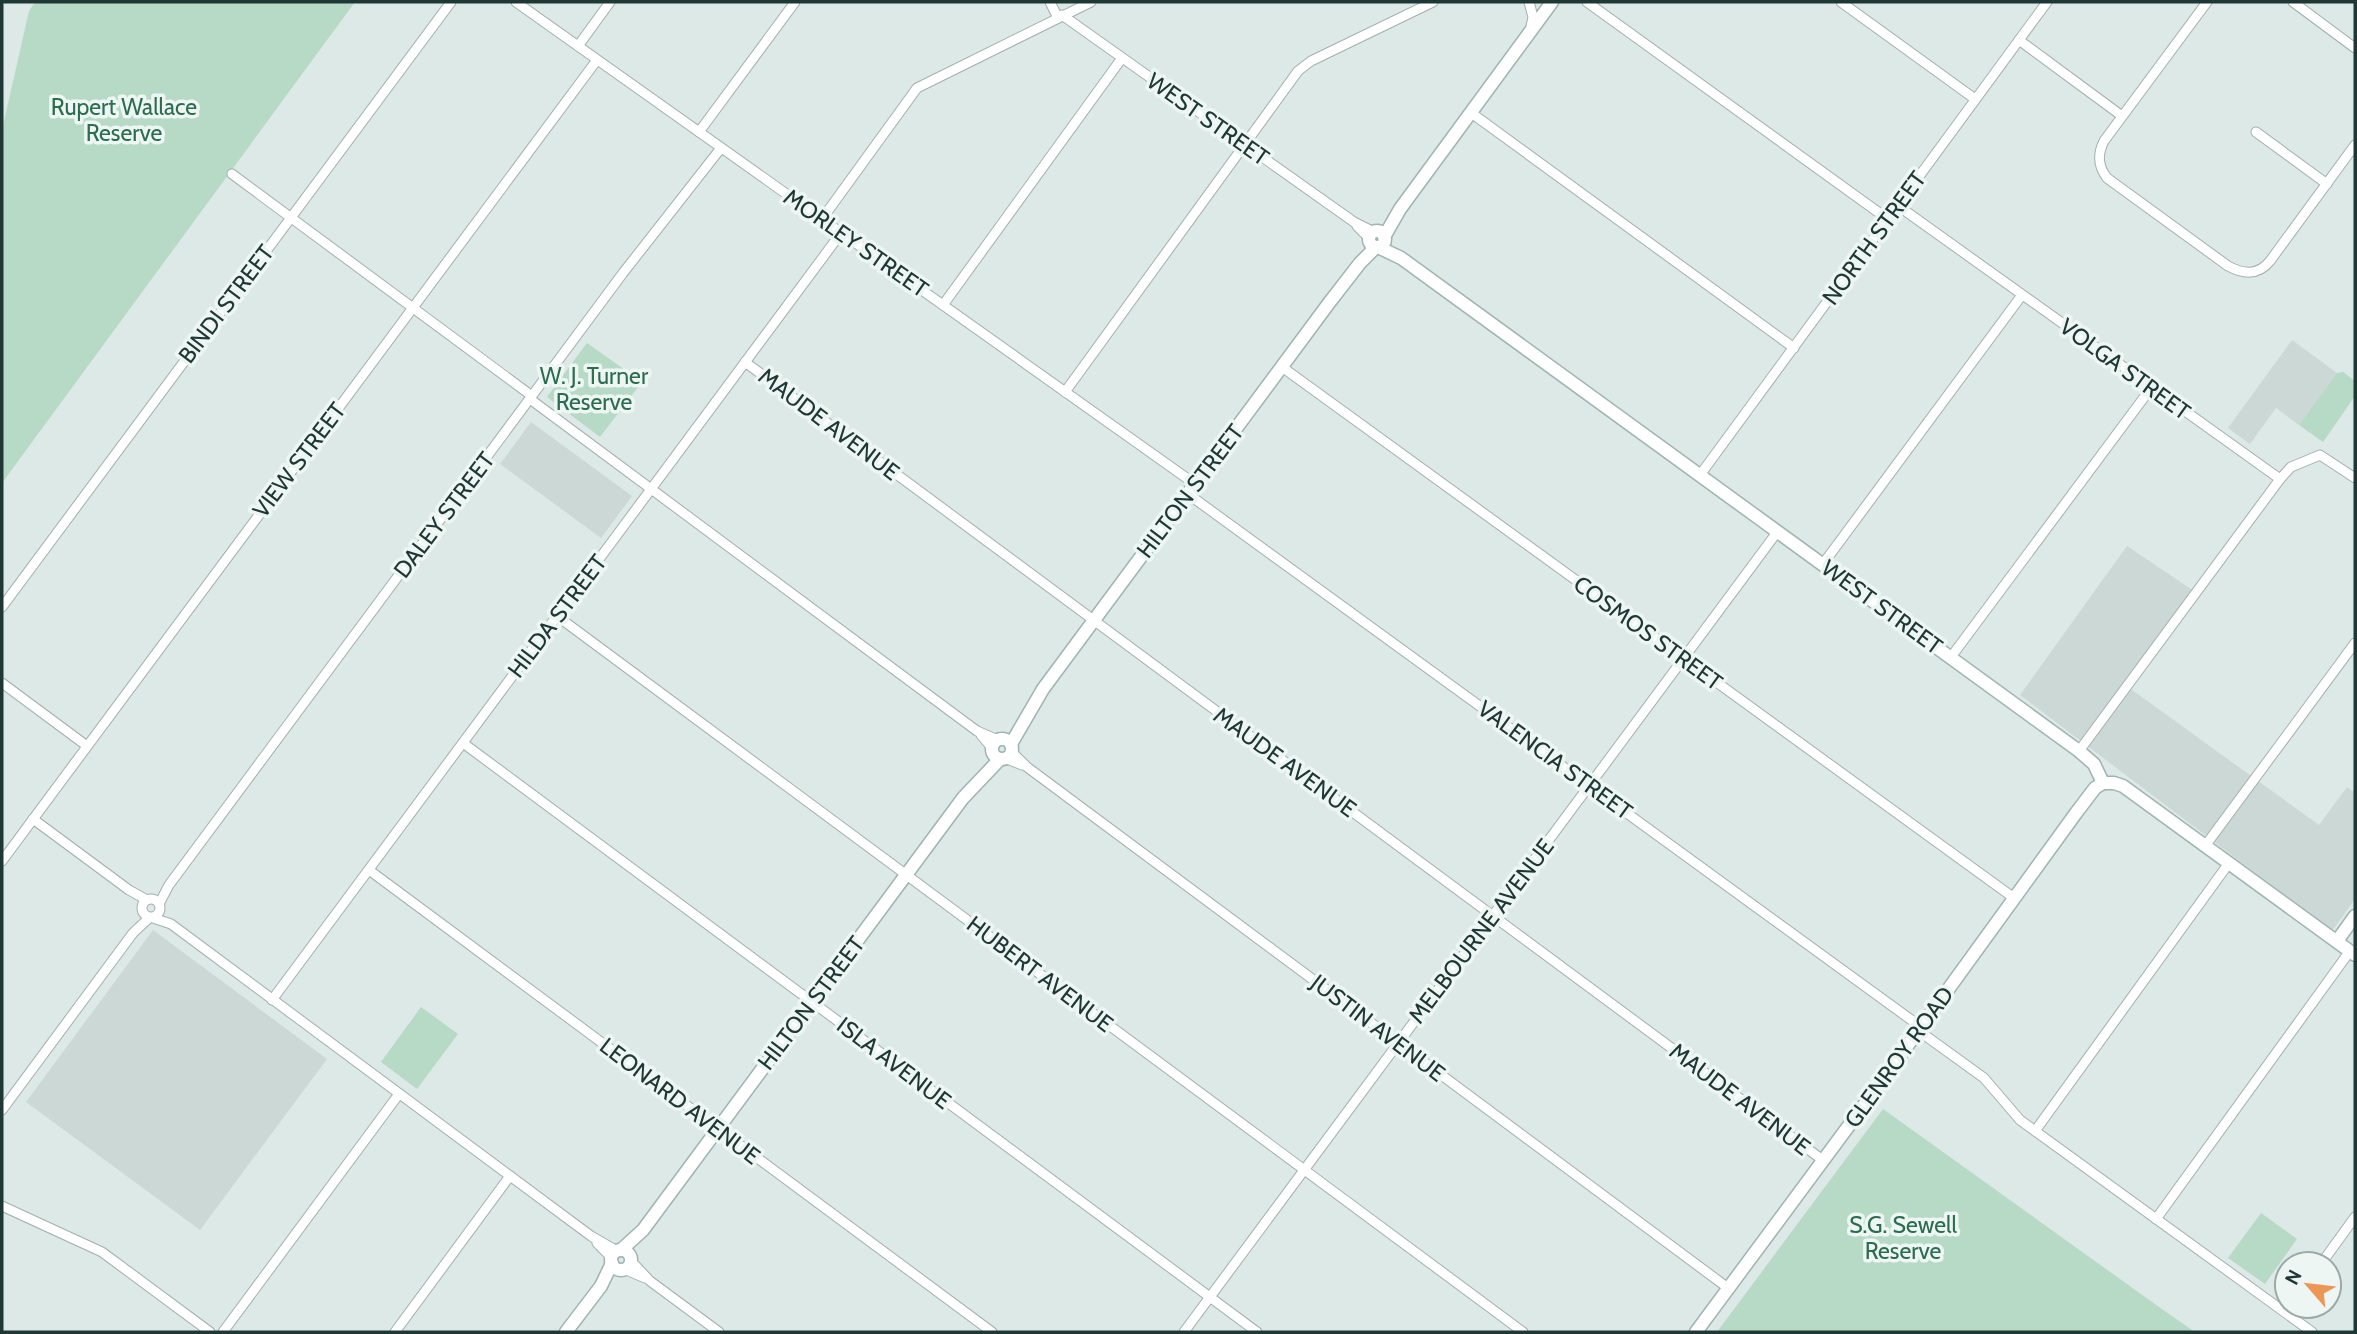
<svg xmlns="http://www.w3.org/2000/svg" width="2357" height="1334" font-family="Cabin,sans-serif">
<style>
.built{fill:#ccd8d5}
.green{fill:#b6dac6}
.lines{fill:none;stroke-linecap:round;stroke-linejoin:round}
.street-casing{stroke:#a1b0ad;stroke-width:11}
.secondary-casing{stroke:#9db4b0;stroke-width:15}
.street{stroke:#fff;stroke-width:9}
.secondary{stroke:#fff;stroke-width:12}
.labels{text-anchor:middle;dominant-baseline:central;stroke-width:7;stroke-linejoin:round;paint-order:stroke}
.park-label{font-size:23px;fill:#2c6d50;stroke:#edf6f3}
.street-label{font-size:23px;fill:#203835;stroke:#edf6f3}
</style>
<rect width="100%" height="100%" fill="#dde9e6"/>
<g class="built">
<polygon points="2292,340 2337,373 2299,425 2276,408 2250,444 2228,428"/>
<polygon points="531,422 632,496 601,538 500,464"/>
<polygon points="2127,546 2194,591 2128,687 2319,825 2347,787 2355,793 2355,899 2332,931 2020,695"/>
<polygon points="153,930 327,1059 200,1230 26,1102"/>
</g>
<g class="green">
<polygon points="35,2 355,2 2,483 2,130 29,11"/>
<polygon points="587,343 642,382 600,437 547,397"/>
<polygon points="2343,372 2355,381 2355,396 2323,442 2299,425 2337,373"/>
<polygon points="421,1007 458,1034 417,1089 381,1062"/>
<polygon points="1883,1109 2159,1307 2195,1332 1717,1332"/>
<polygon points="2261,1213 2297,1239 2265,1284 2228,1258"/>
</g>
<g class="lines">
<defs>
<g id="street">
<polyline points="516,2 1195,484"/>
<polyline points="1050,2 1058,18"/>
<polyline points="1529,2 1533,17 1531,27"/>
<polyline points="1587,2 1889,220"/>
<polyline points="1841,2 1975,99"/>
<path d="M 2207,2 L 2104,141 C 2097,155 2098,166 2107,178 L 2228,266 C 2243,274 2258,276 2270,261 L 2355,145"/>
<polyline points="2293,2 2355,48"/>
<polyline points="1062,15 1354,222 1374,232"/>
<polyline points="2019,40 2122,116"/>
<polyline points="578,46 610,2"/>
<polyline points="1470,112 1794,348"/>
<polyline points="699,132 795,2"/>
<polyline points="2256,132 2327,184"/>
<polyline points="232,174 532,396"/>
<polyline points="1897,205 2280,479 2291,467 2320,455 2355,478"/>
<polyline points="822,219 917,88 1091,2"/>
<polyline points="1357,226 1369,238"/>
<polyline points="943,305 1122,58"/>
<polyline points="745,362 1824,1161"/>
<polyline points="1282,367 2014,898"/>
<polyline points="1065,392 1298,71 1311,61 1433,2"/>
<polyline points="530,399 977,731 998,740"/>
<polyline points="1700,475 2047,2"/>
<polyline points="1188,494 1921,1027"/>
<polyline points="1823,564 2022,295"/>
<polyline points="2,607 451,2"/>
<polyline points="557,616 1523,1332"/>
<polyline points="1951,657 2151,388"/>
<polyline points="2,683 87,746"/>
<polyline points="981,735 992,748"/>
<polyline points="463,743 1257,1332"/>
<polyline points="2079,751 2280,479"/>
<polyline points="1012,752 1027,767 1728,1288"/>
<polyline points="1007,759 1022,765"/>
<polyline points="33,819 129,890 147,900"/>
<polyline points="2205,846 2355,643"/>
<polyline points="2,861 597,60"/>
<polyline points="369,870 992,1332"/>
<circle cx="151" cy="908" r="9"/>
<polyline points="159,904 169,885 623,273 721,148"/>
<polyline points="153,918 171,924 591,1236 617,1251"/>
<polyline points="272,1000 841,233"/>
<polyline points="1919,1031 1984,1078 2020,1120 2312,1332"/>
<polyline points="2,1110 133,933 149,918"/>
<polyline points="2035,1131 2229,863"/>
<polyline points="2,1206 102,1252 210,1332"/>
<polyline points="2156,1219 2350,951"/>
<polyline points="597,1243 612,1258"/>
<polyline points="631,1261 650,1281 719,1332"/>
<polyline points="2321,1264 2355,1217"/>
<polyline points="624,1269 645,1278"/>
<polyline points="223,1332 399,1094"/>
<polyline points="395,1332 510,1176"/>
<polyline points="1184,1332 1778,531"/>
</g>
<g id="secondary">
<circle cx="1377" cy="239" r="8"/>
<polyline points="1384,237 1400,209 1552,2"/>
<polyline points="1378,247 1401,258 2079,751 2094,764 2103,783"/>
<circle cx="1002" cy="749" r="10"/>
<polyline points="1011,744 1043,689 1329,303 1360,263 1376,247"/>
<polyline points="2103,783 2114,783 2123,786 2355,955"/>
<polyline points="2337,941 2355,916"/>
<polyline points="621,1250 643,1230 963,798 1000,759"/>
<circle cx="621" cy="1260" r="10"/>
<polyline points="566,1332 601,1286 612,1263"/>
<polyline points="1696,1332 1876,1089 2076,813 2095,788 2103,783"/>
</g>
</defs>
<use href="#street" class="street-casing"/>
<use href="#secondary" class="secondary-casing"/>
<use href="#street" class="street"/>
<use href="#secondary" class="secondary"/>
</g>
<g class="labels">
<g class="park-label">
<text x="124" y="107">Rupert Wallace<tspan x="124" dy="26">Reserve</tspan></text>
<text x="594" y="376">W. J. Turner<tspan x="594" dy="26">Reserve</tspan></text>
<text x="1903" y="1225">S.G. Sewell<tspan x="1903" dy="26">Reserve</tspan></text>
</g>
<g class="street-label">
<text transform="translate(1208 119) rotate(35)">WEST STREET</text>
<text transform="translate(1874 238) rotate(-54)">NORTH STREET</text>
<text transform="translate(856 243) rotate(35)">MORLEY STREET</text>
<text transform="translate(226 304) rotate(-53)">BINDI STREET</text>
<text transform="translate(2125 369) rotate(36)">VOLGA STREET</text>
<text transform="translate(829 424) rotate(37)">MAUDE AVENUE</text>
<text transform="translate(299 460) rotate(-53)">VIEW STREET</text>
<text transform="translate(1190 491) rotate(-53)">HILTON STREET</text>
<text transform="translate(444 515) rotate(-53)">DALEY STREET</text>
<text transform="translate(1882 607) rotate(36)">WEST STREET</text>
<text transform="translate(557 616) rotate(-53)">HILDA STREET</text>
<text transform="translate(1648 633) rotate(36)">COSMOS STREET</text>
<text transform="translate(1555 760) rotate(36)">VALENCIA STREET</text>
<text transform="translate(1285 762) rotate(36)">MAUDE AVENUE</text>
<text transform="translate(1481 931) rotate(-53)">MELBOURNE AVENUE</text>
<text transform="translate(1040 974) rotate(37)">HUBERT AVENUE</text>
<text transform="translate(811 1003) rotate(-53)">HILTON STREET</text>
<text transform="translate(1378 1028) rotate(37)">JUSTIN AVENUE</text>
<text transform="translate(1899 1057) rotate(-54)">GLENROY ROAD</text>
<text transform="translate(894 1063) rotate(37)">ISLA AVENUE</text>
<text transform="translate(1740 1099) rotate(37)">MAUDE AVENUE</text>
<text transform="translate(680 1101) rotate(37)">LEONARD AVENUE</text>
</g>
</g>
<rect width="2357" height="1334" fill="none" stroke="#203835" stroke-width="7"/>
<g transform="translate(2308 1285) rotate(298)"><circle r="33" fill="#edf6f3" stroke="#9baaa7" stroke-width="2"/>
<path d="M0-5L12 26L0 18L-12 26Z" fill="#ed9757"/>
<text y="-10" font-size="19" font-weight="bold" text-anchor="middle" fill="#203835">N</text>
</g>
</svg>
